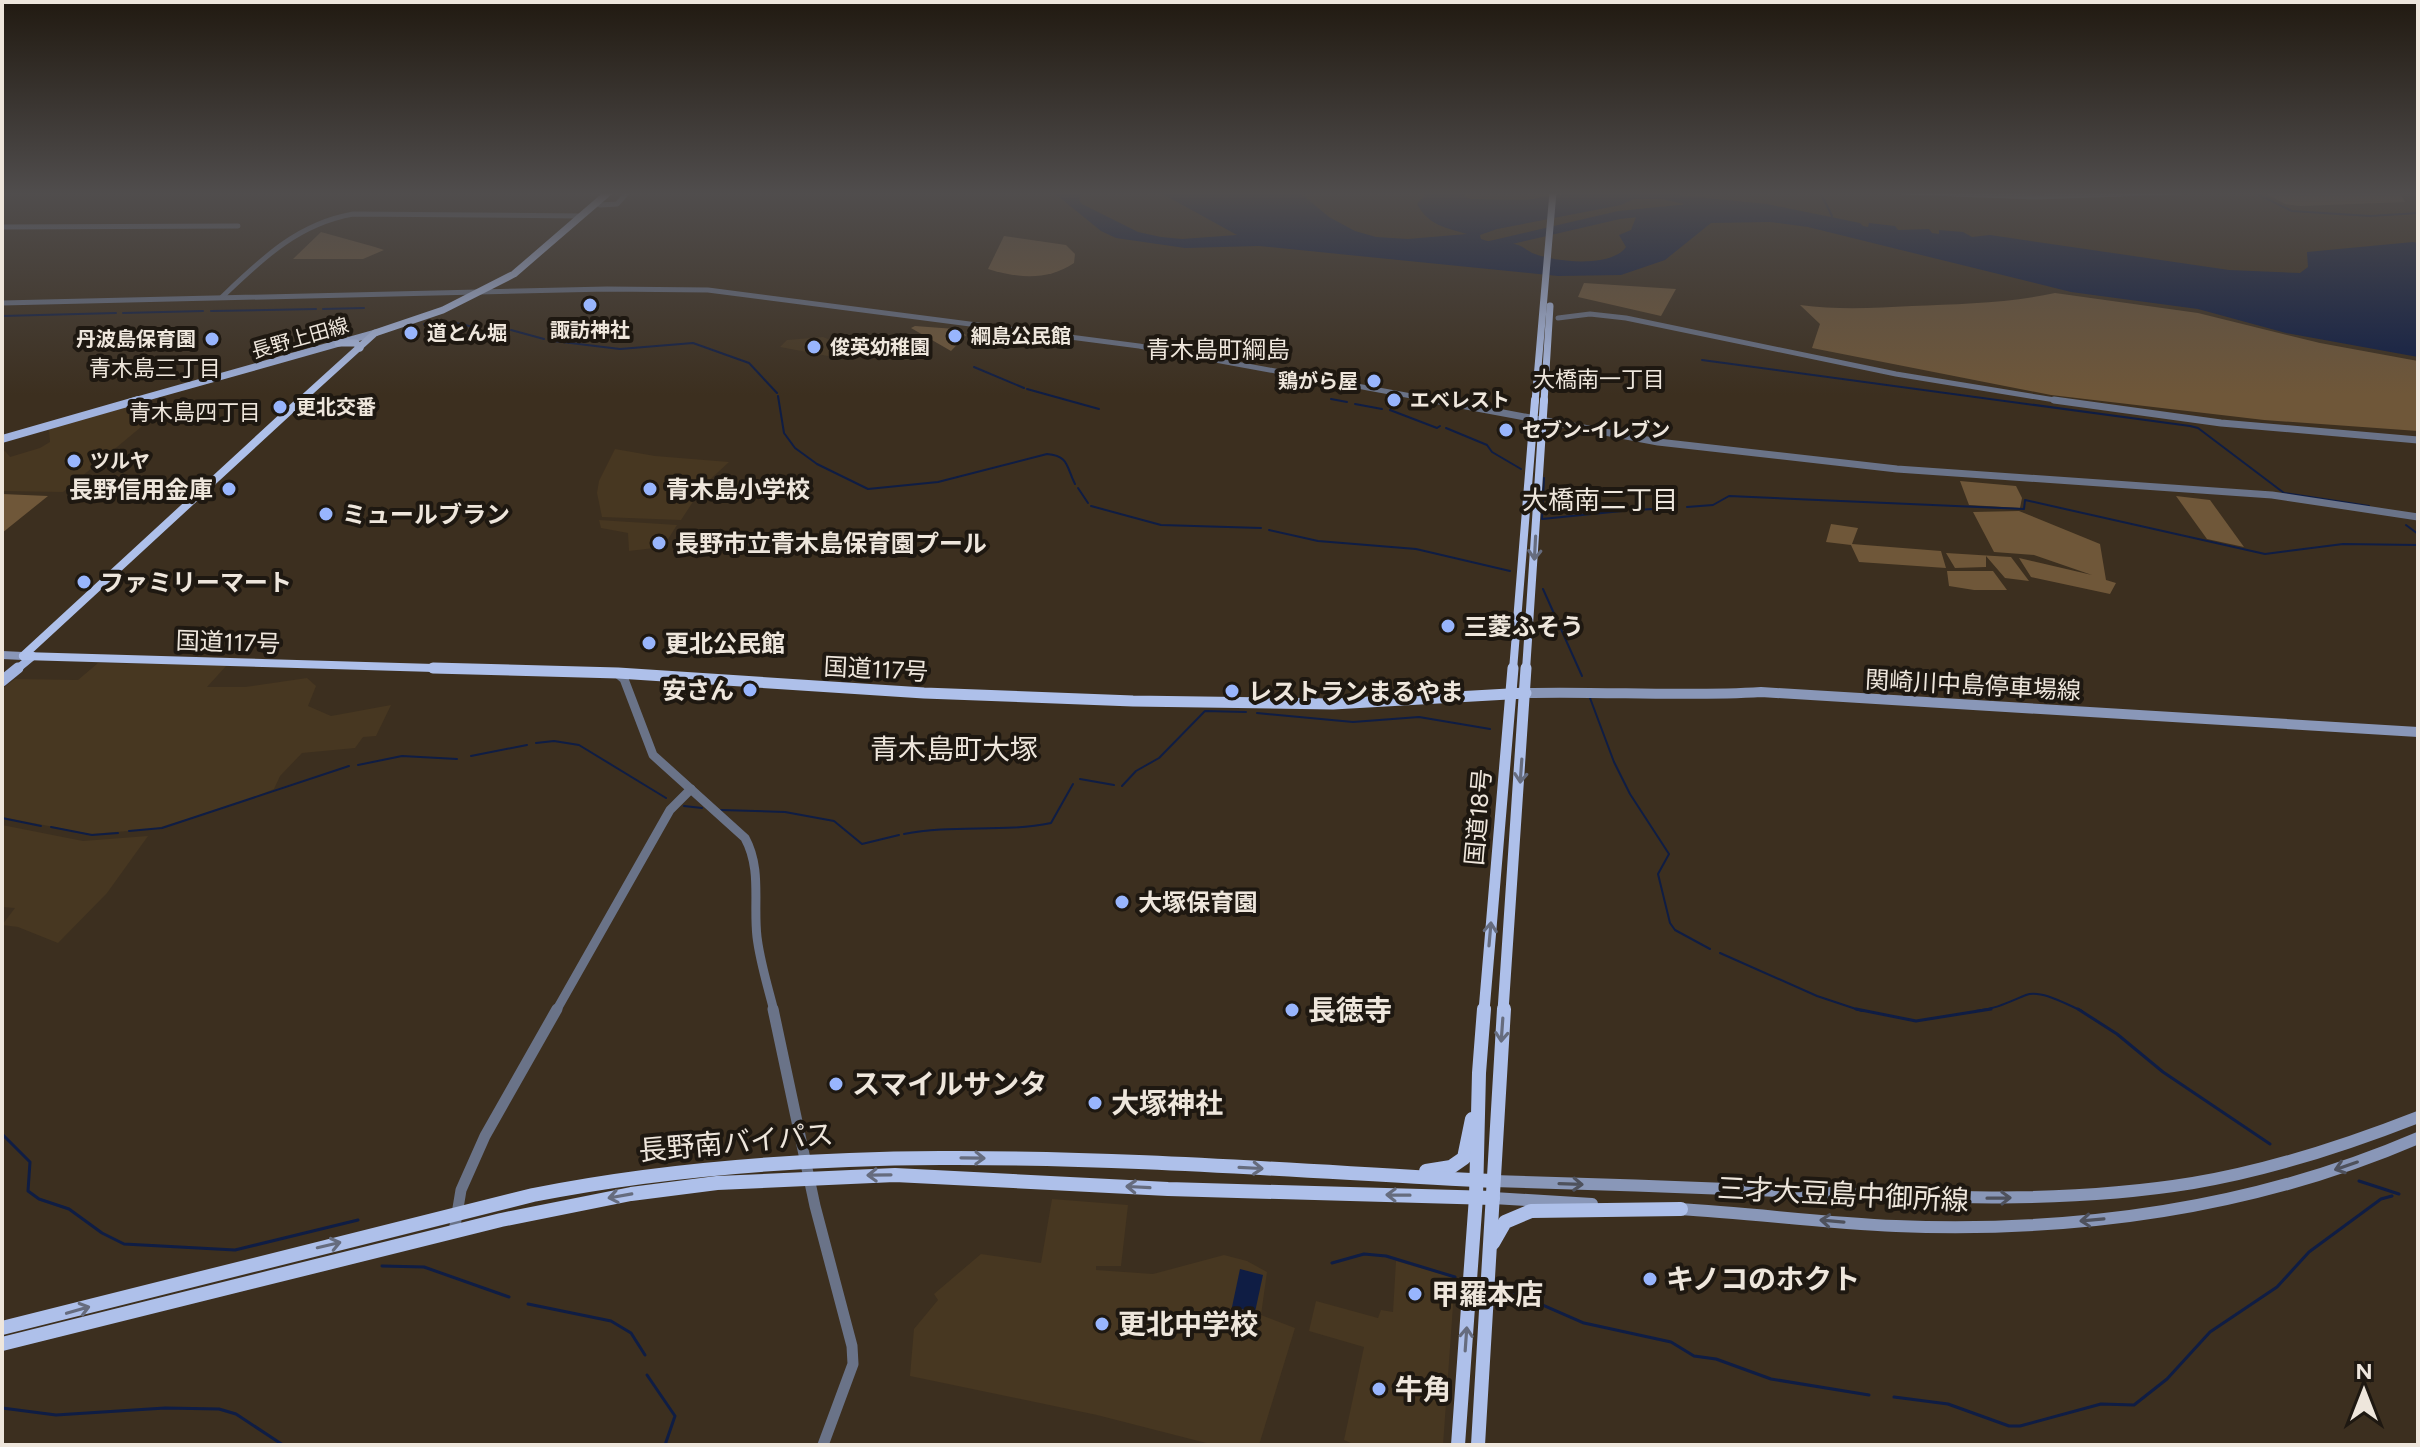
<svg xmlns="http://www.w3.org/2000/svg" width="2420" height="1447" font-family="Figtree,'Noto Sans JP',sans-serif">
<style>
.built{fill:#473721}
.green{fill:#6f5739}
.water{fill:#0f1d44;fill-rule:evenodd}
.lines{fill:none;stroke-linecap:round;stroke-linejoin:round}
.stream-far1{stroke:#0f1d44;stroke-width:2}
.stream{stroke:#0f1d44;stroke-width:3}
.river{stroke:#0f1d44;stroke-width:8}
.tertiary-far3{stroke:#6a7388;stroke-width:5}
.tertiary-far2{stroke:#6a7388;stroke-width:7}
.tertiary-far1{stroke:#6a7388;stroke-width:9}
.tertiary{stroke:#6a7388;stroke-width:11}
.secondary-far2{stroke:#8997b8;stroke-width:8}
.secondary-far1{stroke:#8997b8;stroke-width:10}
.secondary{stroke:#8997b8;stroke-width:12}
.primary-far2{stroke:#a1b3de;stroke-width:7}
.primary-far1{stroke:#a1b3de;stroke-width:8}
.primary{stroke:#a1b3de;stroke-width:11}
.trunk-far3{stroke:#aec0ea;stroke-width:7}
.trunk-far2{stroke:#aec0ea;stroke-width:8}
.trunk-far1{stroke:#aec0ea;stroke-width:11}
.trunk{stroke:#aec0ea;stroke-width:14}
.oneway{stroke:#666c7e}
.oneway2{stroke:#4e515c}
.poi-dot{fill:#98b5fd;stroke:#1e1811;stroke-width:3}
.labels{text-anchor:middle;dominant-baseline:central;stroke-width:8;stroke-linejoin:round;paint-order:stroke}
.far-poi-label{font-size:20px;font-weight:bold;fill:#eee6dc;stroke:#1e1811;text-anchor:start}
.far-street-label{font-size:20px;fill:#eee6dc;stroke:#1e1811}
.far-neighbourhood-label{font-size:22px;fill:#eee6dc;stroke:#1e1811}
.far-quarter-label{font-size:24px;fill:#eee6dc;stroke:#1e1811}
.poi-label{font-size:24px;font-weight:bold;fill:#eee6dc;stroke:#1e1811;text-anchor:start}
.street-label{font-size:24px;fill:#eee6dc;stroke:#1e1811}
.neighbourhood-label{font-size:26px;fill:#eee6dc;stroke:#1e1811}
.quarter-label{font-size:28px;fill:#eee6dc;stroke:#1e1811}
.near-poi-label{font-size:28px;font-weight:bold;fill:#eee6dc;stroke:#1e1811;text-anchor:start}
.near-street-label{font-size:28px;fill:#eee6dc;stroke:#1e1811}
</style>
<rect width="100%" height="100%" fill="#3c2f1f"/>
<g class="built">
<polygon points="823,337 849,348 833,357 780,347 787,340"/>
<polygon points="150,400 159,412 63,492 2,491 2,452 5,451 10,457 40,448 50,442 49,429"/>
<polygon points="615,449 655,456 729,462 704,485 681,520 602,517 597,493 599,481"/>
<polygon points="599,520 677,525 663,547 629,551 628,533 601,528"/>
<polygon points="98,663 227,665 207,687 245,687 307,678 316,686 308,706 331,716 391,705 376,736 363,737 355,748 302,753 280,776 274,789 231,806 154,829 90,834 2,817 2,689 15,679 78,680"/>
<polygon points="2,825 83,841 148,836 107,893 58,943 18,927 2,925 15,908 2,907"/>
<polygon points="1052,1199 1128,1205 1121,1266 1096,1266 1096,1270 1153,1274 1224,1255 1247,1261 1267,1272 1261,1315 1295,1328 1259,1445 1214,1445 1097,1415 910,1376 914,1329 938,1300 934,1294 981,1254 1041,1263"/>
<polygon points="1396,1261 1455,1278 1443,1445 1355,1445 1344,1440 1364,1347 1309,1331 1316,1301 1378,1318 1381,1310 1393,1312"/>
</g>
<g class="green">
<polygon points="2263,192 2399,192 2405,202 2301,206 2285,204"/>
<polygon points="321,232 375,247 384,250 363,259 293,259"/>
<path d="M 1004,236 L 1066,245 L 1075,254 L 1074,263 C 1048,281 1017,278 988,269 Z"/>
<polygon points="1584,283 1676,289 1661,316 1578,297"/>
<path d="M 2055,293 L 2198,313 L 2320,343 L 2418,361 L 2418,431 L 2264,420 L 2051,395 L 1812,348 L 1820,324 L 1800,305 C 1838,310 1874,308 1912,306 C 1960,304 2008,303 2055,293 Z"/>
<polygon points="915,326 955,329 966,335 951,351 911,328"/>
<polygon points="1960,481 2016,486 2022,498 2020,508 1969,505"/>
<polygon points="2,494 48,496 2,533"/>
<polygon points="2176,496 2210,500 2244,547 2207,539"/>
<polygon points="2019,511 2100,544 2106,580 2116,583 2110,594 2031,577 2019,558 2092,575 2034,555 1994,552 1973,512"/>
<polygon points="1831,524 1858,528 1852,544 1941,551 1946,568 1859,562 1851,545 1826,542"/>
<polygon points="1946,553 2011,557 2029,581 2005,578 1986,556 1986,567 1955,568"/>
<polygon points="1947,571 1993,571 2007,590 1974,590 1949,586"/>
</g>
<g class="water">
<path d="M 1053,192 L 1081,192 L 1079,200 L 1082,204 L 1138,232 L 1161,237 L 1182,239 L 1237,235 L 1159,192 L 1299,192 L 1329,217 L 1355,231 L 1376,237 L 1408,239 L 1467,234 C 1446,228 1428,225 1417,204 L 1428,192 L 1457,192 L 1471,199 L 1525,200 L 1578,192 L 1647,192 L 1767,204 L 1860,223 L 1863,226 L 1868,227 L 1869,223 L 1895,226 L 1898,230 L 1929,229 L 1932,233 L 1939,234 L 1939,230 L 1963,232 L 1972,237 L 1990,235 L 2229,270 L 2300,273 L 2308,267 L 2307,252 L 2413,242 L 2418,243 L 2418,357 L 2286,333 L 2198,309 L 2071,292 L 1808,227 L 1770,222 L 1711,223 L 1665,260 L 1621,275 L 1558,276 L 1259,246 L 1185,248 L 1116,238 L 1101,231 ZM 1634,199 L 1661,199 L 1684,204 L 1663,212 L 1636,217 L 1631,230 L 1619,235 L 1626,247 C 1611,268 1556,262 1535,254 C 1529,252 1524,247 1518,245 C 1506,241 1493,244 1481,239 L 1480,235 L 1497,229 L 1621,205 Z"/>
<polygon points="1240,1269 1263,1275 1255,1312 1232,1307"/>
</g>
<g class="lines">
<g class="stream-far1">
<polyline points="1820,192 1832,216"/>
<polyline points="2253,192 2292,211 2370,216 2418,213"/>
<polyline points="323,309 364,308"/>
<polyline points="211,311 316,309"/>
<polyline points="123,313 203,311"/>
<polyline points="2,316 116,313"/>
<polyline points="456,323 478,328"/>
<polyline points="424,324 438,324"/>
<polyline points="486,329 507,329"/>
<polyline points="511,330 544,339"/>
<polyline points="554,341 620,349 693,343 749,363 777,393"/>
<polyline points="1702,360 2190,426 2198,428 2284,493 2369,506"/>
<polyline points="974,367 1024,388"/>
<polyline points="1027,389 1099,409"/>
<path d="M 778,396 L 784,433 L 795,448 L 817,464 L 868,489 L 938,482 L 1047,454 C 1069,456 1066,466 1075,484"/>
<polyline points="1331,399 1347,402"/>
<polyline points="1355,404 1382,409"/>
<polyline points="1390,410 1437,428 1440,426"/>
<polyline points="1446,428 1487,445 1492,452 1521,469"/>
<polyline points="1544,478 1542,519 1622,511"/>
<polyline points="1078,488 1088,503"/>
<polyline points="1091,506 1161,525 1261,528"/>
<polyline points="1687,507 1713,505 1729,496 2024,509 2025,500 2265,554 2343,544 2418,545"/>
<polyline points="1633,510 1674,508"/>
<polyline points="2406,525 2418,534"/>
<polyline points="1269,530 1318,541 1416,549 1510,571"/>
<polyline points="1543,589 1582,676"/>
<polyline points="1590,698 1614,762 1630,794 1669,854 1658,874 1670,923 1675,930 1710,949"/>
<polyline points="1257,713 1353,722 1419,717 1490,729"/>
<polyline points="536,743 554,741 579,745 666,798"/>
<polyline points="471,756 527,745"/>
<polyline points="358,765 402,756 457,759"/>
<polyline points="1080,779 1114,785"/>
<polyline points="1122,786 1136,771 1159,758 1205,711 1246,712"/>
<polyline points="684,806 702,808"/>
<polyline points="721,810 785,812 834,821 862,844 899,835"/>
<polyline points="2,818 41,826"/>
<polyline points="51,827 92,835 118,833"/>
<polyline points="129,831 162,828 349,766"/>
<path d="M 904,834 C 953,824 1002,833 1051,823 L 1073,784"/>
<polyline points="1720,953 1817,996 1862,1011"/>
<path d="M 1976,1011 C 1996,1009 2009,1002 2026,995 C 2041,989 2068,1005 2082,1011"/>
</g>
<g class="stream">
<polyline points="1856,1009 1916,1021 1991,1009"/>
<polyline points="2078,1009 2117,1034 2163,1072 2270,1144"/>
<polyline points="2,1134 30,1162 28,1191 39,1199 69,1209 102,1233 124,1244 235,1250 358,1220"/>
<polyline points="2359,1181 2399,1194"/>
<polyline points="1332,1263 1364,1254 1386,1256 1455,1277"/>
<polyline points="382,1266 424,1267 509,1297"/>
<polyline points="1506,1289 1584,1323 1671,1342 1694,1356 1716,1359 1771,1379 1869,1395"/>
<polyline points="528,1304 611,1321 631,1333 645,1355"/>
<polyline points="647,1375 675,1416 665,1445"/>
<polyline points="1894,1397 1948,1404 2009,1426 2020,1426 2101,1404 2134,1405 2167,1379 2210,1332 2277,1287 2309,1252 2381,1199 2392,1196"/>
<polyline points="2,1408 56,1415 165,1408 219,1409 236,1414 283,1445"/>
</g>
<polyline class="river" points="1486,246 1619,215 1679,209"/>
<g class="tertiary-far3">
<polyline points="1903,192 2037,197 2178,192"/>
<polyline points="600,205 617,204 628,192"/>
<polyline points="2,227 238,226"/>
<path d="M 222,297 C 262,259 297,224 353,214 L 582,216"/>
<polyline points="2,303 607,289 708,290 1139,346 1444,402"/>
<polyline points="1558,318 1590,314 1626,318 1896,374 2067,402"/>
</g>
<g class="tertiary-far2">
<polyline points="1434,400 1658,442 1897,469 2272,495 2418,517"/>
<polyline points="2054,400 2221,423 2418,440"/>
</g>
<g class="tertiary-far1">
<path d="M 618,674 L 624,679 L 653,755 L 745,838 C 762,869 753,903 757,937 C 760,962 768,987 774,1011"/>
<polyline points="556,1011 670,810 691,789"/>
</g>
<g class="tertiary">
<polyline points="773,1009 815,1206 852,1346 853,1364 823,1445"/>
<polyline points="454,1232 461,1190 485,1136 557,1009"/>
</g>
<polyline class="secondary-far2" points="2,655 23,656"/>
<path class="secondary-far1" d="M 1526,693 C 1605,691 1683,697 1761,692 L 2418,732"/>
<g class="secondary">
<path d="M 1493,1181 C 1590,1184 1686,1187 1783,1191 C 1919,1197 2058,1205 2193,1183 C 2271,1170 2344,1146 2418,1117"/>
<polyline points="1493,1198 1592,1204"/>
<path d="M 1678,1209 C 1751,1213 1823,1223 1896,1226 C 2074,1233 2253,1209 2418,1138"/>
</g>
<polyline class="primary-far2" points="130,402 375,333"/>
<g class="primary-far1">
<polyline points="2,439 138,400"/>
<polyline points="16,670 33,656"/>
</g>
<polyline class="primary" points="2,681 18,668"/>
<g class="trunk-far3">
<polyline points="338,343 356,343 360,348"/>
<polyline points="299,402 375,333 443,310 514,274 609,192"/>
<polyline points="1535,402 1553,192"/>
<polyline points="1544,402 1550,306"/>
</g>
<g class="trunk-far2">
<polyline points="23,656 503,670"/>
<polyline points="23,656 301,400"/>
<polyline points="1513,670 1535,400"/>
<polyline points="1526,670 1544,400"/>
</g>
<g class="trunk-far1">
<polyline points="433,668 618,673 924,693 1133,701 1333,704 1526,693"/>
<polyline points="1484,1011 1513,668"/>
<polyline points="1503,1011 1526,668"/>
</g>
<g class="trunk">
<polyline points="1426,1171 1451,1167 1464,1158 1472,1119"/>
<polyline points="1493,1243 1505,1222 1531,1211 1681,1209"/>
<path d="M 2,1328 L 533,1195 C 849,1132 1174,1165 1493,1181"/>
<polyline points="2,1344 501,1220 631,1194 717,1183 895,1175 1168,1189 1493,1198"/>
<polyline points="1458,1445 1476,1197 1479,1073 1484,1009"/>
<polyline points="1478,1445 1504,1009"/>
</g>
</g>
<defs><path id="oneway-shaft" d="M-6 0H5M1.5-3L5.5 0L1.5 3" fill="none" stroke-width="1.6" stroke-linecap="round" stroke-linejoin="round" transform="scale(2)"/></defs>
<g class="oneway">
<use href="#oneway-shaft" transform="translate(1535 548) rotate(93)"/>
<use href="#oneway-shaft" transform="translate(1521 771) rotate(94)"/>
<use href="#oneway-shaft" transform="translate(1490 934) rotate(-85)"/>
<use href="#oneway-shaft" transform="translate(1502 1030) rotate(94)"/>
<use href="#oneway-shaft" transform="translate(973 1158) rotate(1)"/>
<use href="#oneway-shaft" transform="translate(1251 1168) rotate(3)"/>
<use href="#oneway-shaft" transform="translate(879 1175) rotate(179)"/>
<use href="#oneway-shaft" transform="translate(1138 1187) rotate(-177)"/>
<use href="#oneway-shaft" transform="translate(1398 1195) rotate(-179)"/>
<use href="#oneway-shaft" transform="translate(620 1196) rotate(170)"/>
<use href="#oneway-shaft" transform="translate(329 1245) rotate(-13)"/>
<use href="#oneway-shaft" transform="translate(78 1310) rotate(-16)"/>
<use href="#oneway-shaft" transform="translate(1466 1339) rotate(-86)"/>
</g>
<g class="oneway2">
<use href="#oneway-shaft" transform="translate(2346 1166) rotate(161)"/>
<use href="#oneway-shaft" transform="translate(1571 1184) rotate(2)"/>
<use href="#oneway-shaft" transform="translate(1999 1198) rotate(-1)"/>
<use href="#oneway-shaft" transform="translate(2092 1220) rotate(175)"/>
<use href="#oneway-shaft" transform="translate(1832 1221) rotate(-175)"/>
</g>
<linearGradient id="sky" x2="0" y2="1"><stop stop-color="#211a11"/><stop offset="0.49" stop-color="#504d4d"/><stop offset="1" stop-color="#504d4d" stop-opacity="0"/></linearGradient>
<rect width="2420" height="395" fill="url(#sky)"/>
<g class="poi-dot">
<circle cx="590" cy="305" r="8"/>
<circle cx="411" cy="333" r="8"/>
<circle cx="955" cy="336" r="8"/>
<circle cx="212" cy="339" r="8"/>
<circle cx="814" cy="347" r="8"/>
<circle cx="1374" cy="381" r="8"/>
<circle cx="1394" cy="400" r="8"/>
<circle cx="280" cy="407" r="8"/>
<circle cx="1506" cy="430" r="8"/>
<circle cx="74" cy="461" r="8"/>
<circle cx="229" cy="489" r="8"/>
<circle cx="650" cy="489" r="8"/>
<circle cx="326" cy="514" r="8"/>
<circle cx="659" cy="543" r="8"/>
<circle cx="84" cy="582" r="8"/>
<circle cx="1448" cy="626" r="8"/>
<circle cx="649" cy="643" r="8"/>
<circle cx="750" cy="690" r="8"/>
<circle cx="1232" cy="691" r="8"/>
<circle cx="1122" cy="902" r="8"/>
<circle cx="1292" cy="1010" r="8"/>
<circle cx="836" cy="1084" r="8"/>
<circle cx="1095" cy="1103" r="8"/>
<circle cx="1650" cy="1279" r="8"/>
<circle cx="1415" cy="1294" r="8"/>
<circle cx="1102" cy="1324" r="8"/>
<circle cx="1379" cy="1389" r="8"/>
</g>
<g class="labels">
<g class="far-poi-label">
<text x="590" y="330" text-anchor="middle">諏訪神社</text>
<text x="427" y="333">道とん堀</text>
<text x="971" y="336">綱島公民館</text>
<text x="196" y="339" text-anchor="end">丹波島保育園</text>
<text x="830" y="347">俊英幼稚園</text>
<text x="1358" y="381" text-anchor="end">鶏がら屋</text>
<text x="1410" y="400">エベレスト</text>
<text x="296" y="407">更北交番</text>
<text x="1522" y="430">セブン-イレブン</text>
<text x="90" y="461">ツルヤ</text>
</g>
<g class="far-street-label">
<text transform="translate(300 338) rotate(-16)">長野上田線</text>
</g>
<g class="far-neighbourhood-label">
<text x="155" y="368">青木島三丁目</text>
<text x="1599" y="379">大橋南一丁目</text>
<text x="195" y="412">青木島四丁目</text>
</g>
<g class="far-quarter-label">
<text x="1218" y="349">青木島町綱島</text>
</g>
<g class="poi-label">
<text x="213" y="489" text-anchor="end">長野信用金庫</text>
<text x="666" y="489">青木島小学校</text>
<text x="342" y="514">ミュールブラン</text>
<text x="675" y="543">長野市立青木島保育園プール</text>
<text x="100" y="582">ファミリーマート</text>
<text x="1464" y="626">三菱ふそう</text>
<text x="665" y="643">更北公民館</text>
<text x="734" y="690" text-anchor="end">安さん</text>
<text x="1248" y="691">レストランまるやま</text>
<text x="1138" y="902">大塚保育園</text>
</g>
<g class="street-label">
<text transform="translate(228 642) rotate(2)">国道117号</text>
<text transform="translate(876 669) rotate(3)">国道117号</text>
<text transform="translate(1973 685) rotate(3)">関崎川中島停車場線</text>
<text transform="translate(1478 817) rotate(-85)">国道18号</text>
</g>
<g class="neighbourhood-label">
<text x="1600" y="500">大橋南二丁目</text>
</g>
<g class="quarter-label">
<text x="954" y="749">青木島町大塚</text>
</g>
<g class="near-poi-label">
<text x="1308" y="1010">長徳寺</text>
<text x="852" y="1084">スマイルサンタ</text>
<text x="1111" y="1103">大塚神社</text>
<text x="1666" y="1279">キノコのホクト</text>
<text x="1431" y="1294">甲羅本店</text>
<text x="1118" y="1324">更北中学校</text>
<text x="1395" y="1389">牛角</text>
</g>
<g class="near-street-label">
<text transform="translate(736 1142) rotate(-5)">長野南バイパス</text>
<text transform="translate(1843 1194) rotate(3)">三才大豆島中御所線</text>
</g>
</g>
<rect width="2420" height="1447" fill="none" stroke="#eee6dc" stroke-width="8"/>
<g transform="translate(2364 1391)" stroke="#1e1811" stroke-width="6" paint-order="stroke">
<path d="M0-6L14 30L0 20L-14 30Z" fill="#eee6dc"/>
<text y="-12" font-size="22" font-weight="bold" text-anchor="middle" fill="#eee6dc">N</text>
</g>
</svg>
